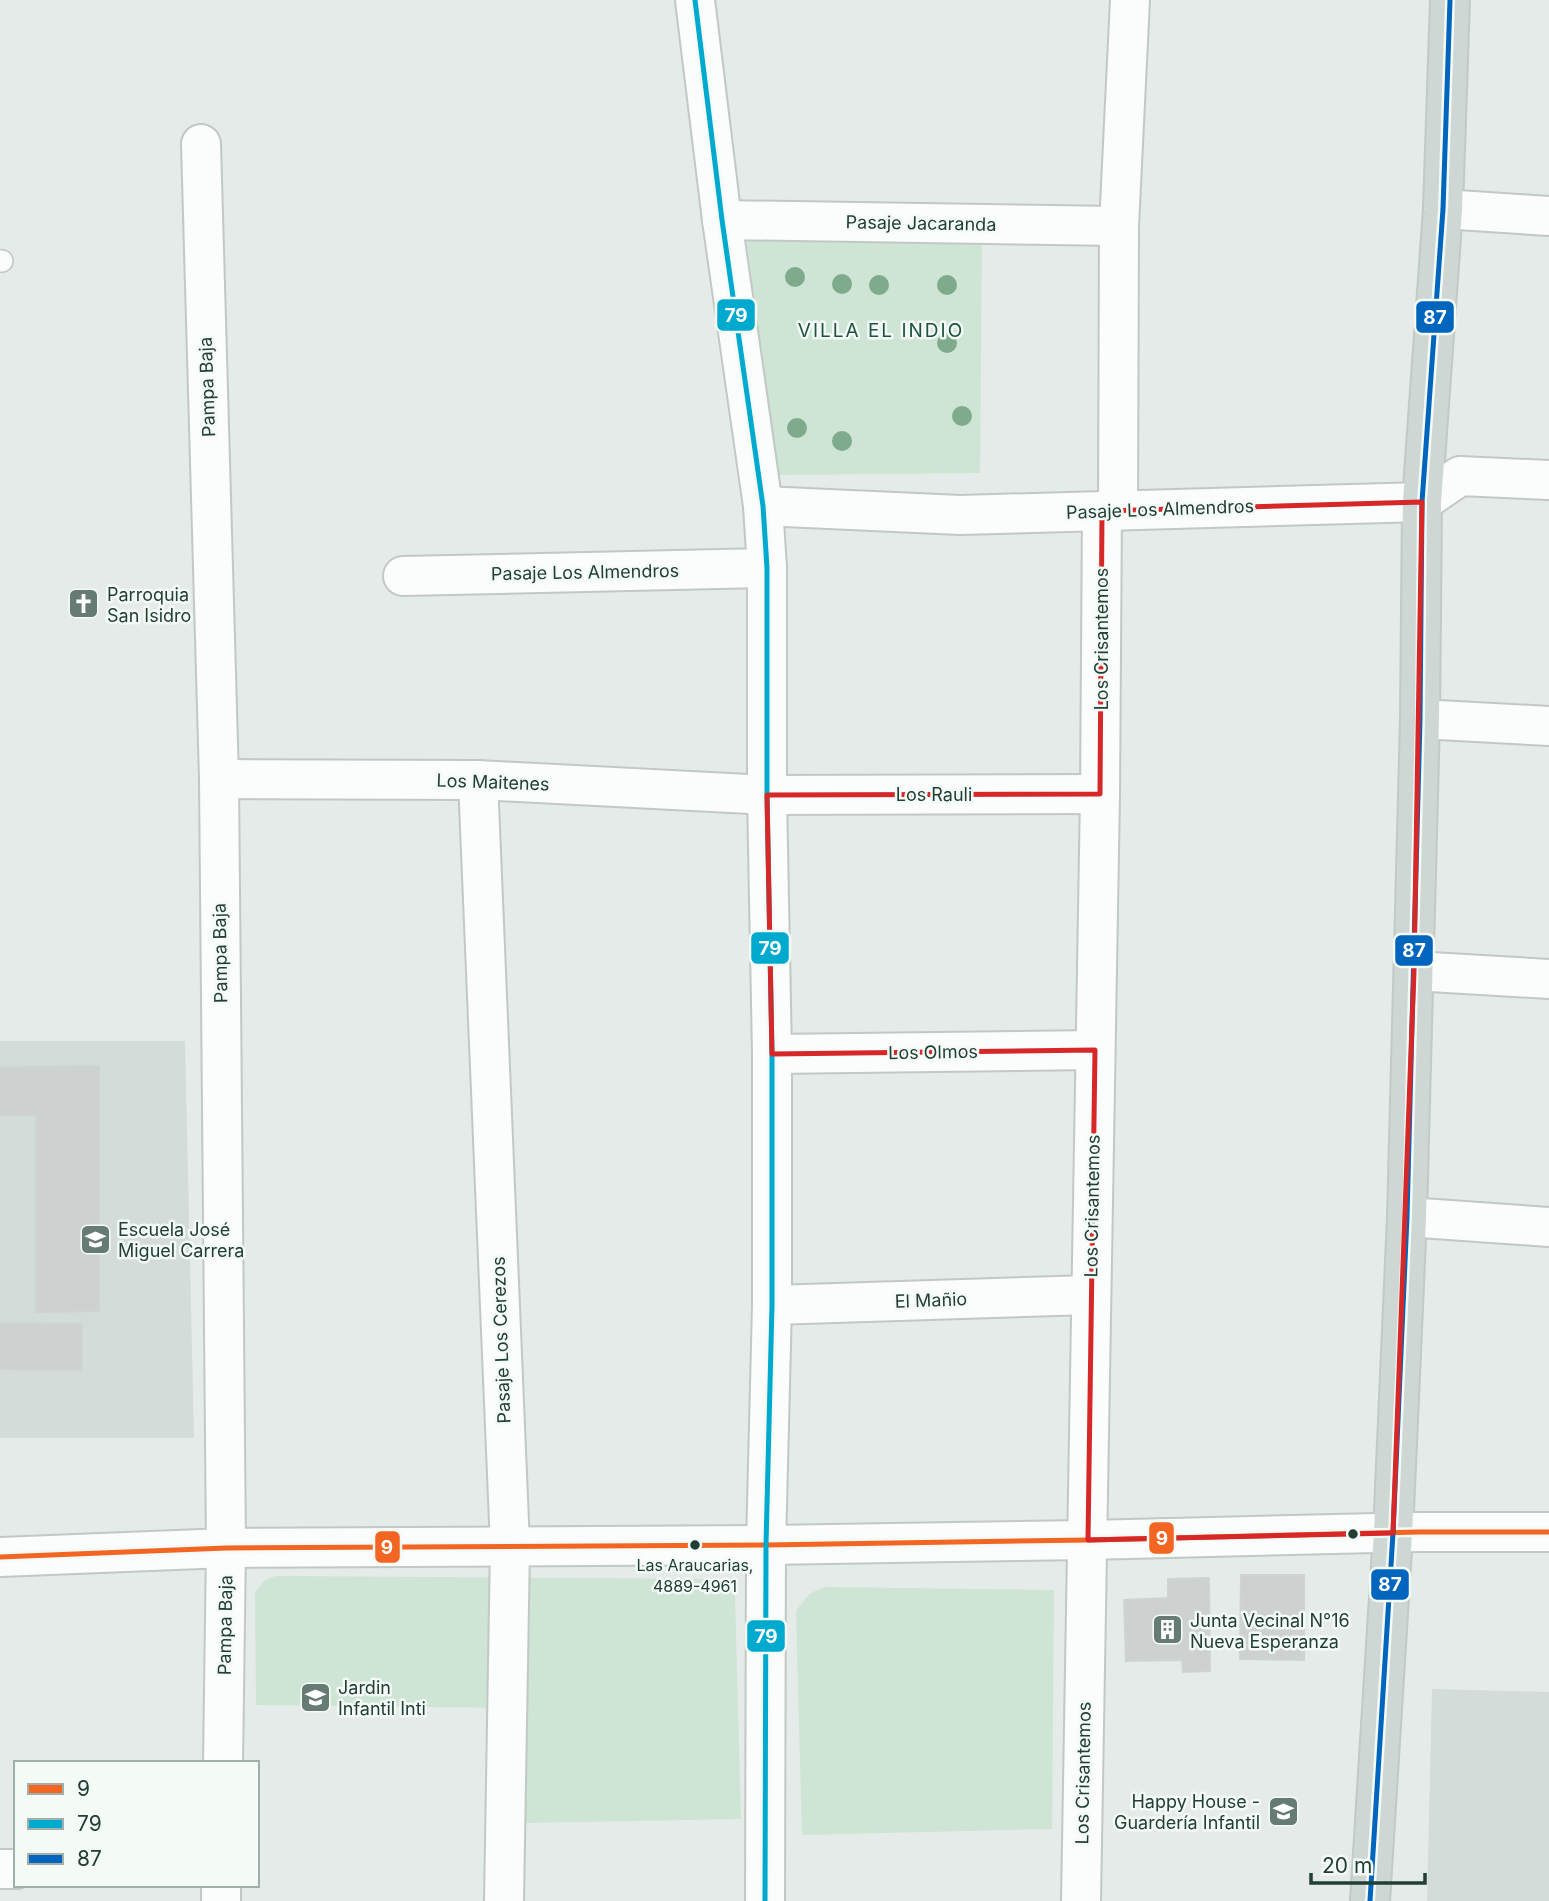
<svg xmlns="http://www.w3.org/2000/svg" width="1549" height="1901" font-family="Inter,sans-serif">
<style>
.built{fill:#d3dcd8}
.green{fill:#cee4d4}
.building{fill:#cdd2d0;stroke:#ced4d1;stroke-width:2}
.lines{fill:none;stroke-linecap:round;stroke-linejoin:round}
.lane-casing{stroke:#c2c8c5;stroke-width:24}
.street-casing{stroke:#c2c8c5;stroke-width:42}
.secondary-casing{stroke:#c1c8c5;stroke-width:42}
.primary-casing{stroke:#c1cac7;stroke-width:42}
.lane{stroke:#fbfcfc;stroke-width:21}
.street{stroke:#fbfcfc;stroke-width:38}
.secondary{stroke:#fbfcfc;stroke-width:38}
.primary{stroke:#ced7d4;stroke-width:38}
.bus-1-casing{stroke:#f4faf6;stroke-width:10}
.bus-2-casing{stroke:#f4faf6;stroke-width:10}
.bus-3-casing{stroke:#f4faf6;stroke-width:10}
.bus-1{stroke:#f26522;stroke-width:5}
.bus-2{stroke:#00a9ce;stroke-width:5}
.bus-3{stroke:#0065bd;stroke-width:5}
.tree{fill:#7fab8d}
.marked{fill:none;stroke:#d62828;stroke-width:5;stroke-linejoin:round}
.bus-dot{fill:#223f35;stroke:#f4faf6;stroke-width:2.5}
.labels{text-anchor:middle;dominant-baseline:central;stroke-width:5;stroke-linejoin:round;paint-order:stroke}
.bus-label{font-size:16px;fill:#223f35;stroke:#f4faf6}
.street-label{font-size:18px;fill:#223f35;stroke:#f4faf6}
.poi-label{font-size:18px;fill:#223f35;stroke:#f4faf6;text-anchor:start}
.neighbourhood-label{font-size:19px;letter-spacing:2px;fill:#1e5242;stroke:#f4faf6}
.line-badge{stroke:#f4faf6;stroke-width:2.5}
.badge-label{font-size:19px;text-anchor:middle;font-weight:bold;fill:#fff}
</style>
<rect width="100%" height="100%" fill="#e5ebe8"/>
<g class="built">
<polygon points="0,1041 185,1041 194,1438 0,1438"/>
<polygon points="1432,1689 1549,1692 1549,1901 1427,1901"/>
</g>
<g class="green">
<polygon points="746,236 982,242 980,473 777,475"/>
<polygon points="276,1576 718,1579 729,1585 735,1596 741,1819 524,1823 521,1708 256,1705 255,1592 265,1580"/>
<polygon points="824,1587 1054,1590 1052,1829 802,1835 796,1611 809,1594"/>
</g>
<g class="building">
<polygon points="99,1066 99,1311 36,1312 36,1115 0,1115 0,1067"/>
<polygon points="0,1323 82,1324 82,1370 0,1369"/>
<polygon points="1241,1575 1304,1575 1304,1660 1240,1659"/>
<polygon points="1209,1578 1210,1671 1183,1672 1182,1660 1126,1661 1124,1600 1168,1598 1168,1579"/>
</g>
<g class="lines">
<defs>
<polyline id="lane" points="0,261 2,261"/>
<g id="street">
<polyline points="201,144 219,779 226,1548 223,1763"/>
<polyline points="1443,209 1549,216"/>
<polyline points="722,220 1119,226"/>
<polyline points="763,506 960,515 1422,502 1460,476 1549,480"/>
<polyline points="1118,510 1119,226 1130,0"/>
<polyline points="403,576 767,568"/>
<polyline points="1420,719 1549,726"/>
<polyline points="219,779 478,780 767,795 1100,794"/>
<polyline points="478,780 510,1546 504,1901"/>
<polyline points="1414,971 1549,979"/>
<polyline points="772,1054 1095,1050"/>
<polyline points="1407,1217 1549,1227"/>
<polyline points="772,1305 1090,1295"/>
<polyline points="0,1869 16,1869"/>
<polyline points="221,1901 221,1885"/>
<polyline points="1081,1901 1100,794 1102,511"/>
</g>
<g id="secondary">
<polyline points="695,0 722,220 763,506 767,568 767,795 772,1054 772,1305 766,1545 765,1901"/>
<polyline points="0,1557 226,1548 766,1545 1088,1540 1419,1532 1549,1532"/>
</g>
<polyline id="primary" points="1370,1901 1393,1533 1407,1217 1420,719 1422,502 1443,209 1450,0"/>
</defs>
<use href="#lane" class="lane-casing"/>
<use href="#street" class="street-casing"/>
<use href="#secondary" class="secondary-casing"/>
<use href="#primary" class="primary-casing"/>
<use href="#lane" class="lane"/>
<use href="#street" class="street"/>
<use href="#secondary" class="secondary"/>
<use href="#primary" class="primary"/>
<defs>
<polyline id="bus-1" points="0,1557 226,1548 766,1545 1088,1540 1419,1532 1549,1532"/>
<polyline id="bus-2" points="695,0 722,220 763,506 767,568 767,795 772,1054 772,1305 766,1545 765,1901"/>
<polyline id="bus-3" points="1370,1901 1393,1533 1407,1217 1420,719 1422,502 1443,209 1450,0"/>
</defs>
<use href="#bus-1" class="bus-1-casing"/>
<use href="#bus-2" class="bus-2-casing"/>
<use href="#bus-3" class="bus-3-casing"/>
<use href="#bus-1" class="bus-1"/>
<use href="#bus-2" class="bus-2"/>
<use href="#bus-3" class="bus-3"/>
</g>
<g class="tree">
<circle cx="795" cy="277" r="10"/>
<circle cx="842" cy="284" r="10"/>
<circle cx="879" cy="285" r="10"/>
<circle cx="947" cy="285" r="10"/>
<circle cx="947" cy="343" r="10"/>
<circle cx="962" cy="416" r="10"/>
<circle cx="797" cy="428" r="10"/>
<circle cx="842" cy="441" r="10"/>
</g>
<path class="marked" d="M 1422,502 L 1414,971 L 1393,1533 L 1088,1540 L 1095,1050 L 772,1054 L 767,795 L 1100,794 L 1102,511 Z"/>
<defs>
<symbol id="church-square" viewBox="-11 -11 22 22"><rect x="-9" y="-9" width="18" height="18" rx="4" fill="#667b74" stroke="#f4faf6"/><path d="M-1.2-6h2.4v3.5h3.3v2.4h-3.3V6h-2.4V-.1h-3.3v-2.4h3.3Z" fill="#fff"/></symbol>
<symbol id="school-square" viewBox="-11 -11 22 22"><rect x="-9" y="-9" width="18" height="18" rx="4" fill="#667b74" stroke="#f4faf6"/><path d="M0-5L7-2L0 1L-7-2ZM-4 1L0 2.5L4 1V4Q0 6-4 4Z" fill="#fff"/></symbol>
<symbol id="building-square" viewBox="-11 -11 22 22"><rect x="-9" y="-9" width="18" height="18" rx="4" fill="#667b74" stroke="#f4faf6"/><path d="M-4-6H4V6H1V3H-1V6H-4ZM-2.5-4.3h1.7v1.8h-1.7ZM.8-4.3h1.7v1.8H.8ZM-2.5-1h1.7V.8h-1.7ZM.8-1h1.7V.8H.8Z" fill="#fff"/></symbol>
</defs>
<g fill-rule="evenodd">
<use href="#church-square" x="66" y="586" width="35" height="35"/>
<use href="#school-square" x="78" y="1222" width="35" height="35"/>
<use href="#building-square" x="1150" y="1612" width="35" height="35"/>
<use href="#school-square" x="298" y="1680" width="35" height="35"/>
<use href="#school-square" x="1266" y="1794" width="35" height="35"/>
</g>
<g class="bus-dot">
<circle cx="1353" cy="1534" r="6"/>
<circle cx="695" cy="1545" r="6"/>
</g>
<g class="labels">
<g class="bus-label">
<text x="695" y="1565">Las Araucarias,<tspan x="695" dy="21">4889-4961</tspan></text>
</g>
<g class="street-label">
<text transform="translate(921 223) rotate(1)">Pasaje Jacaranda</text>
<text transform="translate(207 387) rotate(-92)">Pampa Baja</text>
<text transform="translate(1160 509) rotate(-2)">Pasaje Los Almendros</text>
<text transform="translate(585 572) rotate(-1)">Pasaje Los Almendros</text>
<text transform="translate(1101 639) rotate(-90)">Los Crisantemos</text>
<text transform="translate(493 782) rotate(2)">Los Maitenes</text>
<text x="934" y="794">Los Rauli</text>
<text transform="translate(220 953) rotate(-91)">Pampa Baja</text>
<text transform="translate(933 1052) rotate(-1)">Los Olmos</text>
<text transform="translate(1092 1206) rotate(-89)">Los Crisantemos</text>
<text transform="translate(931 1300) rotate(-2)">El Mañio</text>
<text transform="translate(501 1340) rotate(-92)">Pasaje Los Cerezos</text>
<text transform="translate(225 1625) rotate(-89)">Pampa Baja</text>
<text transform="translate(1083 1773) rotate(-89)">Los Crisantemos</text>
</g>
<g class="poi-label">
<text x="107" y="594">Parroquia<tspan x="107" dy="21">San Isidro</tspan></text>
<text x="118" y="1229">Escuela José<tspan x="118" dy="21">Miguel Carrera</tspan></text>
<text x="1190" y="1620">Junta Vecinal N°16<tspan x="1190" dy="21">Nueva Esperanza</tspan></text>
<text x="338" y="1687">Jardin<tspan x="338" dy="21">Infantil Inti</tspan></text>
<text x="1260" y="1801" text-anchor="end">Happy House -<tspan x="1260" dy="21">Guardería Infantil</tspan></text>
</g>
<g class="neighbourhood-label">
<text x="881" y="330">VILLA EL INDIO</text>
</g>
</g>
<g class="line-badge">
<rect x="716" y="298" width="40" height="34" rx="7" fill="#00a9ce"/>
<rect x="1415" y="300" width="40" height="34" rx="7" fill="#0065bd"/>
<rect x="750" y="931" width="40" height="34" rx="7" fill="#00a9ce"/>
<rect x="1394" y="934" width="40" height="33" rx="7" fill="#0065bd"/>
<rect x="1148" y="1521" width="27" height="34" rx="7" fill="#f26522"/>
<rect x="374" y="1530" width="27" height="34" rx="7" fill="#f26522"/>
<rect x="1370" y="1568" width="40" height="33" rx="7" fill="#0065bd"/>
<rect x="746" y="1619" width="40" height="34" rx="7" fill="#00a9ce"/>
</g>
<g class="badge-label">
<text x="736" y="322">79</text>
<text x="1435" y="324">87</text>
<text x="770" y="955">79</text>
<text x="1414" y="957">87</text>
<text x="1162" y="1545">9</text>
<text x="387" y="1554">9</text>
<text x="1390" y="1591">87</text>
<text x="766" y="1643">79</text>
</g>
<rect x="14" y="1761" width="245" height="126" fill="#f4faf6" stroke="#a0afa9" stroke-width="2"/>
<rect x="28" y="1784" width="35" height="10" fill="#f26522" stroke="#a0afa9" stroke-width="2"/>
<text x="77" y="1796" font-size="21" fill="#223f35">9</text>
<rect x="28" y="1819" width="35" height="10" fill="#00a9ce" stroke="#a0afa9" stroke-width="2"/>
<text x="77" y="1831" font-size="21" fill="#223f35">79</text>
<rect x="28" y="1854" width="35" height="10" fill="#0065bd" stroke="#a0afa9" stroke-width="2"/>
<text x="77" y="1866" font-size="21" fill="#223f35">87</text>
<path d="M1311 1873v10h114v-10" fill="none" stroke="#223f35" stroke-width="3.5"/>
<text x="1322" y="1873" font-size="21" fill="#223f35" stroke="#f4faf6" stroke-width="5" paint-order="stroke">20 m</text>
</svg>
